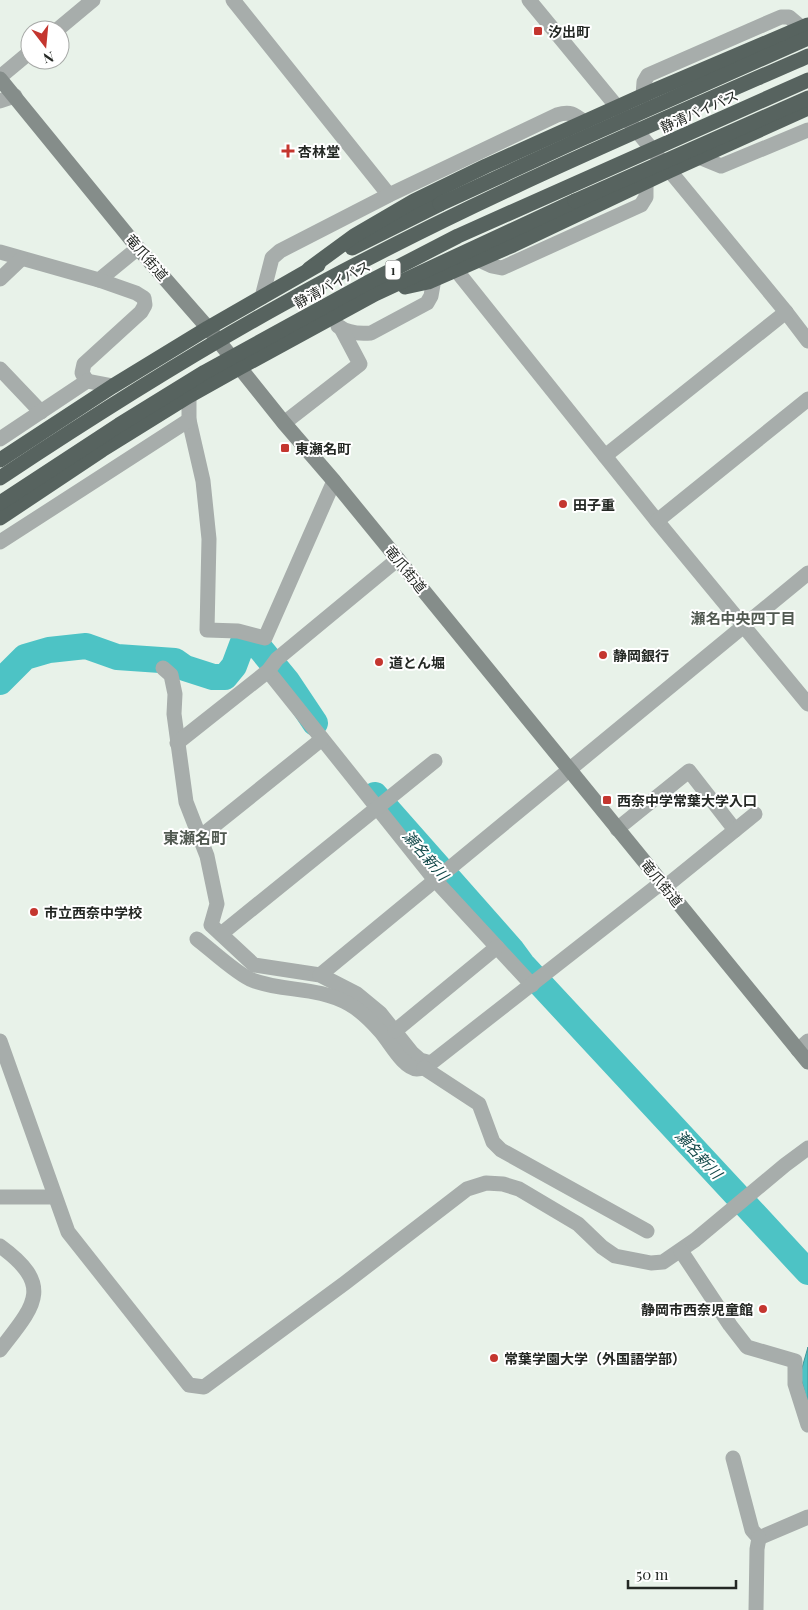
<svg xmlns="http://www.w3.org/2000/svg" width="808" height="1610" font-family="'Playfair Display','Noto Sans JP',serif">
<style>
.water{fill:#4dc3c5;stroke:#419495}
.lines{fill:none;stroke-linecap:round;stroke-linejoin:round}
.river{stroke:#4dc3c5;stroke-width:26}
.street{stroke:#a7adab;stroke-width:15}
.secondary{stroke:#858d8a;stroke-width:15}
.highway{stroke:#57635f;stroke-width:15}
.highway-bridge{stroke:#57635f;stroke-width:15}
.poi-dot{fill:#c4362f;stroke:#fff;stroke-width:2}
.labels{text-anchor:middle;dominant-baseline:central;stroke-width:4;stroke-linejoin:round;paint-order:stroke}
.shield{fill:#fff;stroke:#666866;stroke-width:1}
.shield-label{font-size:12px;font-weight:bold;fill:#242824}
.poi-label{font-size:14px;font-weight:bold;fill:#242824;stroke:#fff;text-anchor:start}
.street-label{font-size:14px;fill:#242824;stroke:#fff}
.neighbourhood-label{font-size:15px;font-weight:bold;fill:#515951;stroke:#fff}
.water-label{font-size:15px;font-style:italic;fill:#134849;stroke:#fff}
.quarter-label{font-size:16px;font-weight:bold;fill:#515951;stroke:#fff}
</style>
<rect width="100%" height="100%" fill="#e8f2e9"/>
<polygon class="water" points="808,1347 808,1404 800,1375"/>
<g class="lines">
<g class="river">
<polyline points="0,682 25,657 49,650 86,646 117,657 175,661 185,668 213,677 225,677 234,666 243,642 259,647 287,681 315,723"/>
<polyline points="375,795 511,949 522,964 808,1272"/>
</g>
<g class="street">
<polyline points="233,0 389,195"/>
<polyline points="529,0 786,312 808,341"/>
<polyline points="57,30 93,0"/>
<polyline points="0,77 30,52"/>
<polyline points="643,96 644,82 648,75 781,17 789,17 802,28"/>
<polyline points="0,101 15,96"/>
<polyline points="699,157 721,166 808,130"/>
<polyline points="0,252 99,280 138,248"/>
<polyline points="479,260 492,266 502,268 641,205 646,197 646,182"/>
<polyline points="456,270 657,521 808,704"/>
<polyline points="0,279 21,259"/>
<path d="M 262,297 L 272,258 L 280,251 L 389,195 L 557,115 C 570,111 574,114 584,122"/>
<path d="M 338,326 C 347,333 360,334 371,333 L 427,303 L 431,296 L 434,279"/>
<polyline points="0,369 41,412"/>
<polyline points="87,381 82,373 84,364 141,312 145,305 144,298 136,293 99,280"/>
<polyline points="189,396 189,420 203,481 209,539 207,630 238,631 265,638 334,481"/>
<polyline points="284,423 360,364 341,328"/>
<polyline points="0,439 87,381 113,386"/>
<polyline points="605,456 786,312"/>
<polyline points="657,521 808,399"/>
<polyline points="0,542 189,420"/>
<polyline points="163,668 171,675 175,694 174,714 186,802 207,856 217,904 211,925 254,965 320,975 357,994 380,1013 412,1053 420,1060 431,1063"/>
<polyline points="268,671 435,880 532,985"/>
<polyline points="177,743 268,671 277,659 398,559"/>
<polyline points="617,829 689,771 735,830"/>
<polyline points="200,837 322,739"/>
<polyline points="665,887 755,814"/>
<polyline points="221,934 435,761"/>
<path d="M 197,939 C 210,949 238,975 252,980 C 283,992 317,986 349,1004 C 360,1010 372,1022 380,1031 C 390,1042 403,1068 417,1069 C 423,1069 427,1066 431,1063 L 661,883"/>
<polyline points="320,975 808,573"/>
<polyline points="395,1031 497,947"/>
<polyline points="0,1041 68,1232 189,1385 204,1387 345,1283 467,1189 486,1183 503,1184 519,1189 578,1224 602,1247 615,1256 651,1263 663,1262 695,1240 785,1165 808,1148"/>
<polyline points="798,1050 808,1041"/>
<polyline points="424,1068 479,1104 493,1142 501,1150 647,1231"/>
<polyline points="0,1197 55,1197"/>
<path d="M 0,1246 C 55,1286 34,1306 0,1350"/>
<polyline points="681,1251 730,1325 747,1347 795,1361 795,1384 808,1425"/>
<polyline points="733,1458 752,1530 759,1538"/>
<polyline points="759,1538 808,1517"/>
<polyline points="756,1610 757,1549 759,1538"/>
</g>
<polyline class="secondary" points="0,79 138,248 208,328 284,423 334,481 808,1062"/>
<g class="highway">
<polyline points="352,248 440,204"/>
<polyline points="309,269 354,236 414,201 486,166 655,90 808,25"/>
<polyline points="405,287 428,282 513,245 669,171 808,108"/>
<polyline points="0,460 113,386 208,328 318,265"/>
<polyline points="0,518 102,450 189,396 239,368 375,294 575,201"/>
</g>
<g class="highway-bridge">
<polyline points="575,201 808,98"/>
<polyline points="440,204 572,143 808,38"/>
<path d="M 0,478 C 92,417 185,358 281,305 C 451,210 630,134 808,56"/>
<polyline points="0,503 119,425 205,372 367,283 458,236 808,80"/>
</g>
</g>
<g class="poi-dot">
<rect x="533" y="26" width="10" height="10" rx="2.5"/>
<path d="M285.5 143.5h5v5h5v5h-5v5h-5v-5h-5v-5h5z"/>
<rect x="280" y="443" width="10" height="10" rx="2.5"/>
<circle cx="563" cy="504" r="5"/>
<circle cx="603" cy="655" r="5"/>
<circle cx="379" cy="662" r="5"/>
<rect x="602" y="795" width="10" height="10" rx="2.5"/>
<circle cx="34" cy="912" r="5"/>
<circle cx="763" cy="1309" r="5"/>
<circle cx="494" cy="1358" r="5"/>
</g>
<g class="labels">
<rect class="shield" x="385.5" y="260.5" width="15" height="19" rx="4"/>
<g class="shield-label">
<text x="393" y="270">1</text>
</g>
<g class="poi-label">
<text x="548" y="31">汐出町</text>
<text x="298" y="151">杏林堂</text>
<text x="295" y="448">東瀬名町</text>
<text x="573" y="504">田子重</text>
<text x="613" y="655">静岡銀行</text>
<text x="389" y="662">道とん堀</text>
<text x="617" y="800">西奈中学常葉大学入口</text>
<text x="44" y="912">市立西奈中学校</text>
<text x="753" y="1309" text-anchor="end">静岡市西奈児童館</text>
<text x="504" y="1358">常葉学園大学（外国語学部）</text>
</g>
<g class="street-label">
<text transform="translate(699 111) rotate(-24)">静清バイパス</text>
<text transform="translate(147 257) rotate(49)">竜爪街道</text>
<text transform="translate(332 284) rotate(-28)">静清バイパス</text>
<text transform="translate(406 569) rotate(51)">竜爪街道</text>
<text transform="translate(662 883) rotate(51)">竜爪街道</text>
</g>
<g class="neighbourhood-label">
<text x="743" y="618">瀬名中央四丁目</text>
</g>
<g class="water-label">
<text transform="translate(426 855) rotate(49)">瀬名新川</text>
<text transform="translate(699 1154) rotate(47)">瀬名新川</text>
</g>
<g class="quarter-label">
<text x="195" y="837">東瀬名町</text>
</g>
</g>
<g transform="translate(45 45) rotate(164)"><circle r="24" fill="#ffffff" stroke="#a7a9a7"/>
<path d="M0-4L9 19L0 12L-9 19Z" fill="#c4362f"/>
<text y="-8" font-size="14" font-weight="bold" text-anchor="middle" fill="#242824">N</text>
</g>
<path d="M628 1580v8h108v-8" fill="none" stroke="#242824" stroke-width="2.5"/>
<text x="636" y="1580" font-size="15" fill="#242824" stroke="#ffffff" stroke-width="4" paint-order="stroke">50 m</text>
</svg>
